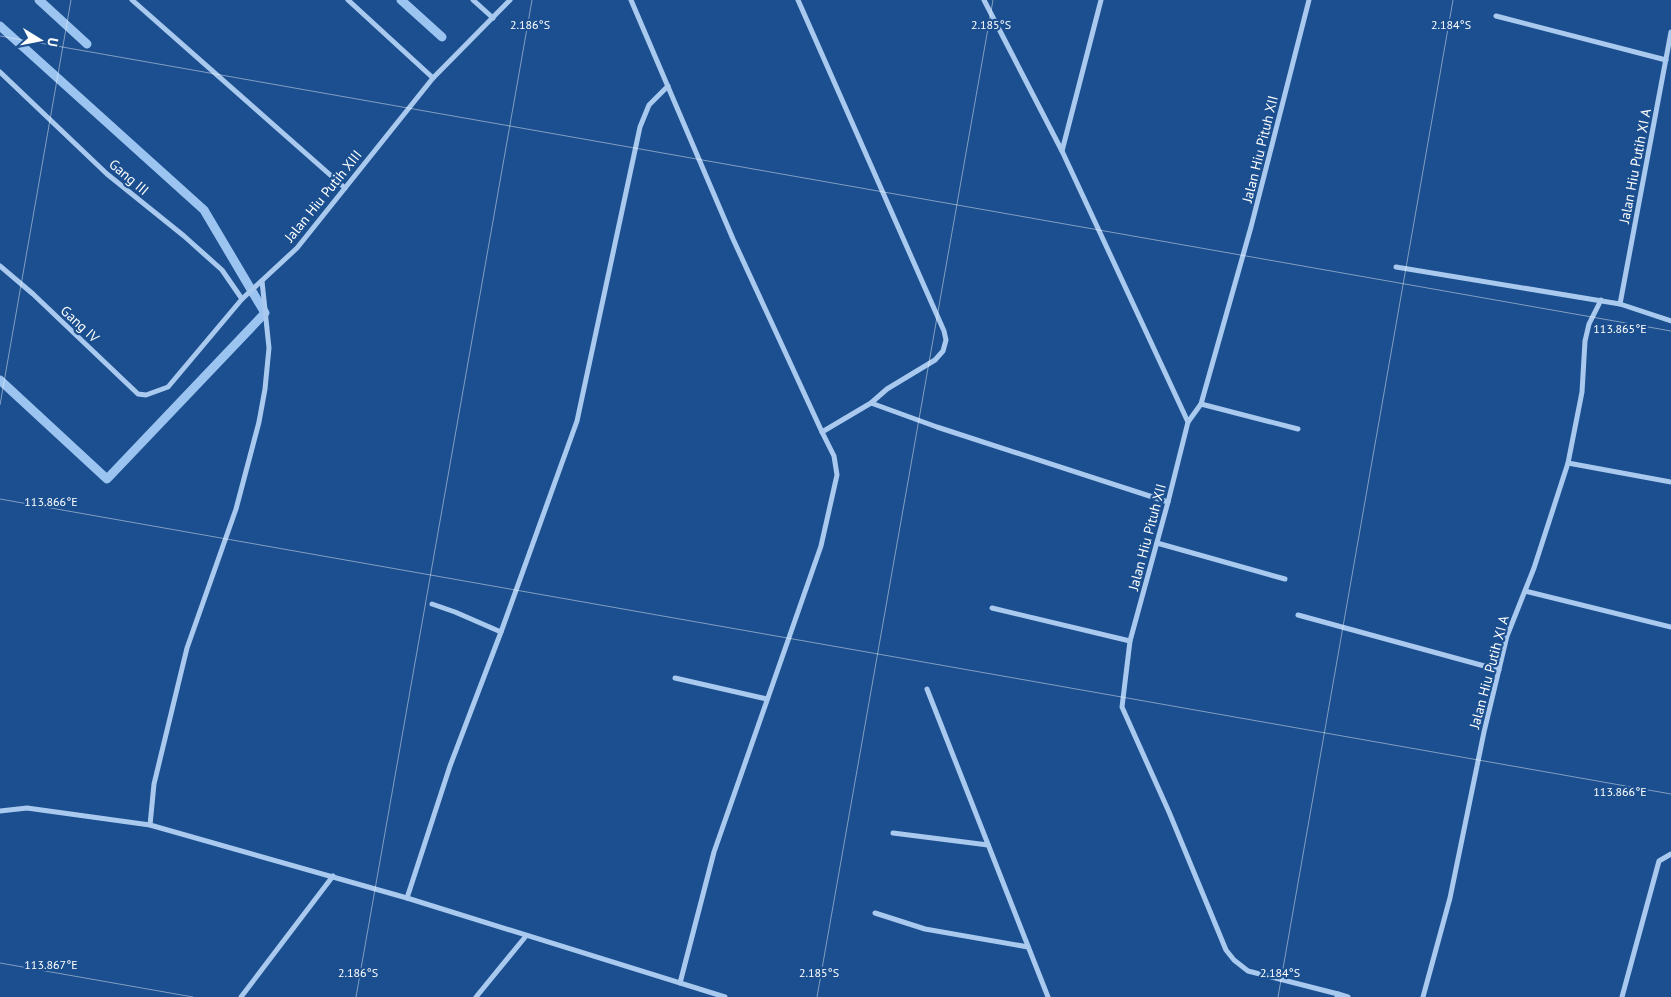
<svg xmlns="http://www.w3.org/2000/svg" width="1671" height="997" font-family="'PT Sans',sans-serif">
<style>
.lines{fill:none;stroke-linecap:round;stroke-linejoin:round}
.stream{stroke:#9cc4f0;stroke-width:9}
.street{stroke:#a9c9ee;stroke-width:5}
.ticks{fill:none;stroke:#fff;stroke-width:1;stroke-opacity:0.45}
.labels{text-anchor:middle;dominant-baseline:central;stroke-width:4.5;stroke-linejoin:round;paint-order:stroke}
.street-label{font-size:14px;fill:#fff;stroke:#1b4f8f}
.ticks-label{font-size:12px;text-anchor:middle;fill:#fff;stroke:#1b4f8f;stroke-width:4.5;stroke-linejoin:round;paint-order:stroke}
</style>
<rect width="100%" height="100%" fill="#1b4f8f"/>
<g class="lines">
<g class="stream">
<polyline points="39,0 87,44"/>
<polyline points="401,0 442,37"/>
<polyline points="0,26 204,210 265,313 107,479 0,380"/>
</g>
<g class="street">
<polyline points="132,0 345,188"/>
<polyline points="348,0 433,78"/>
<polyline points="473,0 493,18"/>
<polyline points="631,0 733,239 822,432 871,403 887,389 935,360 943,351 946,340 944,331 798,0"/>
<polyline points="984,0 1062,151 1188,422"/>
<polyline points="1309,0 1251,227 1201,404 1188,422 1168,502 1130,641 1122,707 1169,812 1226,950 1234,960 1248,971 1338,994 1337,997"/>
<polyline points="1496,16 1666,60"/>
<polyline points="0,72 107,174 184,236 222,270 242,299"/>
<polyline points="1062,151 1101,0"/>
<polyline points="0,266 33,294 138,394 146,395 168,387 242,299 297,248 433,78 510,0"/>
<polyline points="1396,267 1620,304 1671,321"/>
<polyline points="1620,304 1671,32"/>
<polyline points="871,403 937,427 1168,502"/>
<polyline points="1201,404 1298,429"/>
<polyline points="1568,463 1671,482"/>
<polyline points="1157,543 1285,579"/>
<polyline points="1525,591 1671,627"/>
<polyline points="432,604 455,612 501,632"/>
<polyline points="992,608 1130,641"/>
<polyline points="1298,615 1499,670"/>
<polyline points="675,678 767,699"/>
<polyline points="927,689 1048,997"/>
<polyline points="0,811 27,808 150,825 407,898 725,997"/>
<polyline points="150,825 154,784 187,648 236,509 259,422 265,389 269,348 262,281"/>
<polyline points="893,833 988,845"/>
<polyline points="407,898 450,766 501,632 577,421 640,127 649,105 668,86"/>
<polyline points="875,913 925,929 1028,947"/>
<polyline points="680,983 714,852 821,546 837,475 834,456 822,432"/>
<polyline points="1338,994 1348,997"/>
<polyline points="241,997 333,876"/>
<polyline points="476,997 526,936"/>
<polyline points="1423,997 1450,898 1484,732 1507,636 1534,568 1568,463 1582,392 1585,341 1589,324 1601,300"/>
<polyline points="1622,997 1659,861 1671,854"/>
</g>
</g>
<path class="ticks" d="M 0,36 L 1671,331M 0,405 L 71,0M 0,499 L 1671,794M 0,963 L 193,997M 356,997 L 532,0M 817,997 L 993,0M 1278,997 L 1453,0"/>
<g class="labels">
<g class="street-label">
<text transform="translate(1260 149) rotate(-76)">Jalan Hiu Pituh XII</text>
<text transform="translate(1635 166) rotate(-79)">Jalan Hiu Putih XI A</text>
<text transform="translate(129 177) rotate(40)">Gang III</text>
<text transform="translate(323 196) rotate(-51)">Jalan Hiu Putih XIII</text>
<text transform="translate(80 324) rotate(43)">Gang IV</text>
<text transform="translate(1147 537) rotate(-75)">Jalan Hiu Pituh XII</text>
<text transform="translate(1489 672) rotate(-75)">Jalan Hiu Putih XI A</text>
</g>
</g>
<g class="ticks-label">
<text x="530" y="29">2.186°S</text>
<text x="991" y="29">2.185°S</text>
<text x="1451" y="29">2.184°S</text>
<text x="1620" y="333">113.865°E</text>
<text x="51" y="506">113.866°E</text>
<text x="1620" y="796">113.866°E</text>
<text x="51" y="969">113.867°E</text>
<text x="358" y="977">2.186°S</text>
<text x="819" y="977">2.185°S</text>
<text x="1280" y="977">2.184°S</text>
</g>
<g transform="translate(40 40) rotate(100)" stroke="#1b4f8f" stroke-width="4" paint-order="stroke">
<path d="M0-4L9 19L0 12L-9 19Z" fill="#ffffff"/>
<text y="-8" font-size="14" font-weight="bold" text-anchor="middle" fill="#ffffff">U</text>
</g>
</svg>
